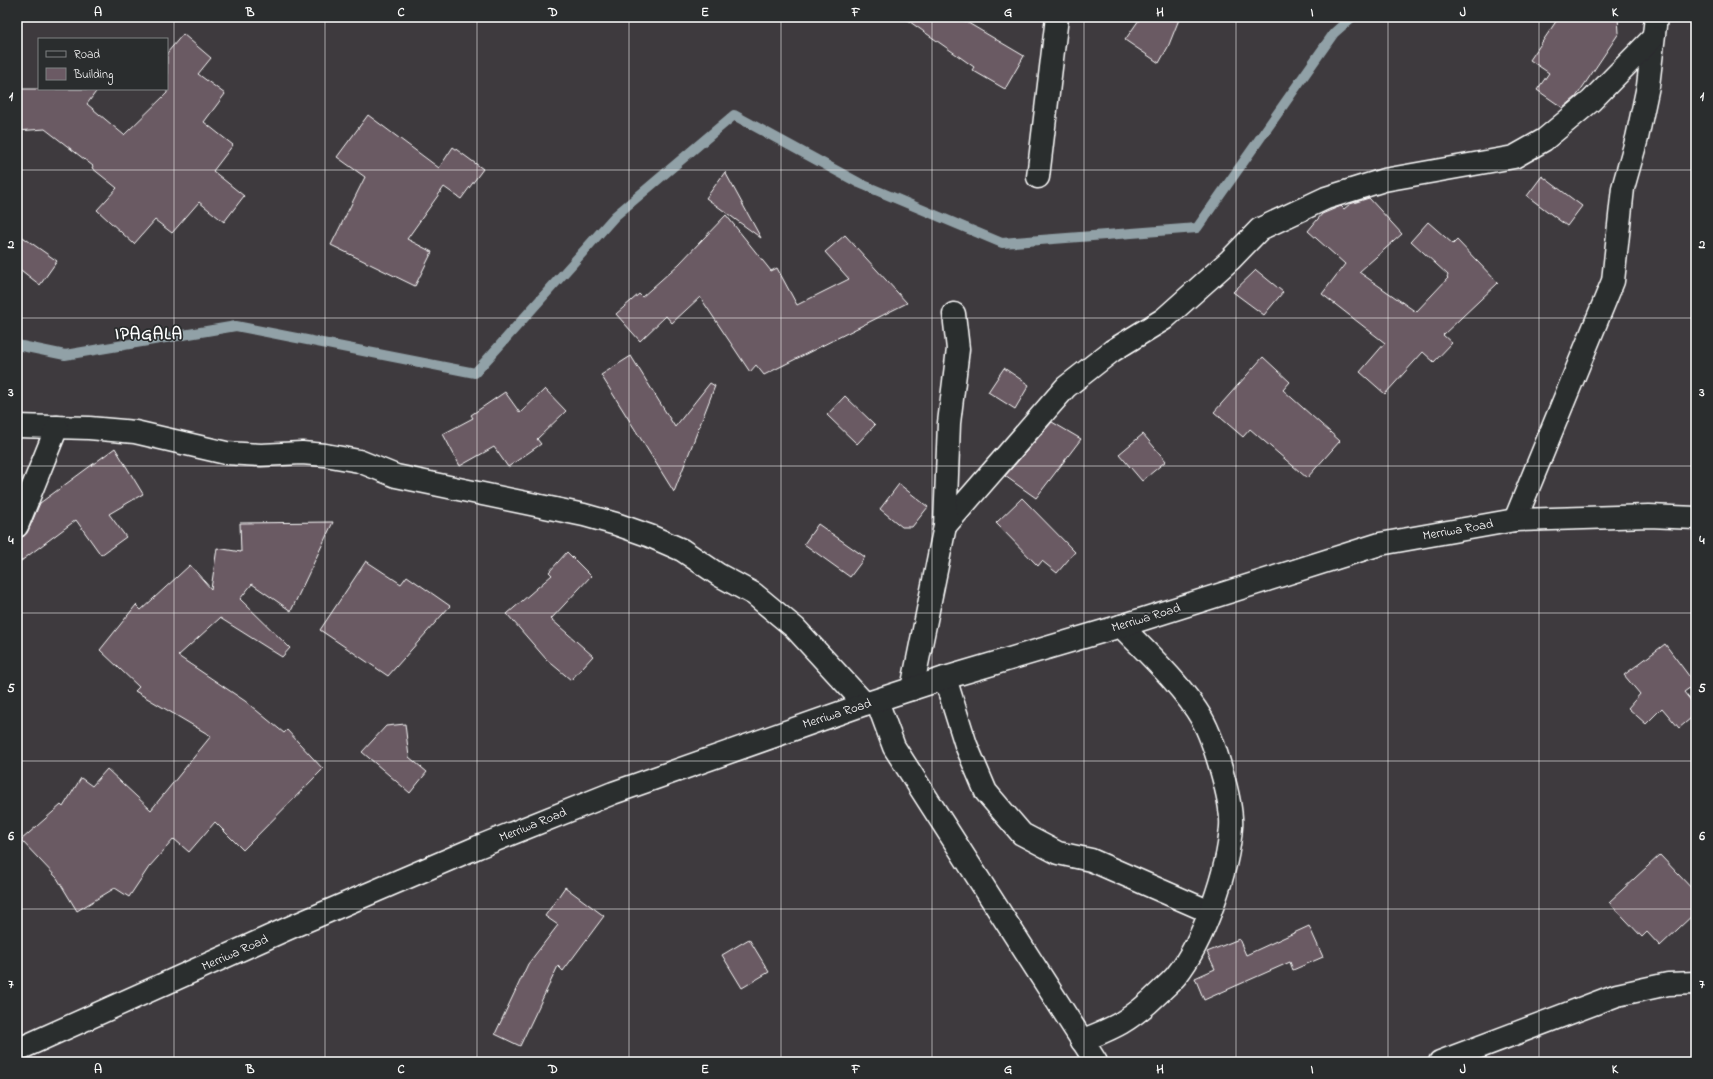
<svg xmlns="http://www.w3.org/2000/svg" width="1713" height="1079" font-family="'Indie Flower',sans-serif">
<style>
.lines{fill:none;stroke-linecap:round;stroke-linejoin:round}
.stream{stroke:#91a1a7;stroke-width:10}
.building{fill:#6b5a64;stroke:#fff}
.street-casing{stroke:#fff;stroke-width:25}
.secondary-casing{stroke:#fff;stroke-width:25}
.street{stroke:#2a2d2e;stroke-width:22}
.secondary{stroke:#2a2d2e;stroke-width:22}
.grid{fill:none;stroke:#fff;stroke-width:1;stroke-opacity:0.55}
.labels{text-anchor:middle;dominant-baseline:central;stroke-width:3.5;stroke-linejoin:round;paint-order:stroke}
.street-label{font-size:13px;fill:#fff;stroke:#2a2d2e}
.district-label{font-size:17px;font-weight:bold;letter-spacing:1px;fill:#fff;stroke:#2a2d2e}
.neatline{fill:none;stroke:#fff;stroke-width:1.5}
.grid-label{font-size:13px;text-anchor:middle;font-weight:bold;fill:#fff}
</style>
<rect width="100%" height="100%" fill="#3e3a3e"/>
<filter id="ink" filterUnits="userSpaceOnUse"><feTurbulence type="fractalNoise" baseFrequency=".025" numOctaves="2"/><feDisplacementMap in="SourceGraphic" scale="8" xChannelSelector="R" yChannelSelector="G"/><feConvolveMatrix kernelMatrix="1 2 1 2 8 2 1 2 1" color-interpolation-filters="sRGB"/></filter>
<g filter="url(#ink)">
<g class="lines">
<polyline class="stream" points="17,345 65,355 236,326 475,373 615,216 734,115 859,183 1002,243 1197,228 1334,33 1352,17"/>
</g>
<g class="building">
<polygon points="903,17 958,17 1024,56 1005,89 972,70 974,67"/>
<polygon points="1141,17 1180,17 1168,47 1159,63 1125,40"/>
<polygon points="1559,17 1618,17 1619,33 1576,97 1563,108 1537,90 1549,73 1530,60"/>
<polygon points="183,34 211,58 198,74 225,94 204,122 233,145 213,171 244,196 224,222 199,202 172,233 155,220 134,244 97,210 117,188 92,168 93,166 45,129 17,131 17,89 98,89 87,104 124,135 167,93 167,53"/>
<polygon points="368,115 439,168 453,147 483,169 461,199 444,187 407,239 432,252 415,286 331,245 365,177 337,157"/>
<polygon points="725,172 761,238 706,198"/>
<polygon points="1542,176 1582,206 1567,226 1527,196"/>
<polygon points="1369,198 1402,234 1359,272 1416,312 1448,278 1447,277 1448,275 1411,241 1428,222 1453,244 1457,240 1498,283 1443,335 1452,343 1434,362 1423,352 1385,394 1360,372 1385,343 1322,294 1345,264 1308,231 1322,214 1341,206 1344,209 1350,204"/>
<polygon points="726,215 771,271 777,268 797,305 849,279 825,252 845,235 907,303 764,375 756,365 750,372 700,297 672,323 666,316 640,341 616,314 639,294 642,297 679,264"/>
<polygon points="17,233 57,261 40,285 17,267"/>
<polygon points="1256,270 1283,292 1264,315 1233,292"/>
<polygon points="631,356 675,427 710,383 715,386 674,492 601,375"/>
<polygon points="1263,357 1290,382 1283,390 1340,441 1307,478 1250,429 1243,437 1214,412"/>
<polygon points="1004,368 1029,385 1015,409 988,392"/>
<polygon points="545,389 566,411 537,439 541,444 508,467 494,447 460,466 443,434 473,418 471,415 505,392 520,413"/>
<polygon points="845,396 875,425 857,444 827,415"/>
<polygon points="1052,422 1081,439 1036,498 1005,476"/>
<polygon points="1143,434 1166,461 1142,481 1119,454"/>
<polygon points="115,448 143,494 109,514 126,537 101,555 76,520 17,564 17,538 24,536 28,531 40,503"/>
<polygon points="899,484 928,507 912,527 902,527 880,509"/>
<polygon points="1022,498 1075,552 1057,573 1042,561 1038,566 996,523"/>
<polygon points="333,522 291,611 252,584 240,599 290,648 282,657 220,618 178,656 245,701 284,733 287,730 323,769 243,850 215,822 189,852 174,839 149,867 129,897 115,888 77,911 57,878 21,840 61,805 63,807 81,778 92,786 107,769 151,810 211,736 135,691 139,687 100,650 136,605 141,610 190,565 211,589 217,548 241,552 240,523"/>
<polygon points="818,524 865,557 850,577 804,544"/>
<polygon points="567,552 591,576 551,619 593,656 571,680 546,659 507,614 552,575 549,572"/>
<polygon points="366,561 401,584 407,576 450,606 388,676 320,630"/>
<polygon points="1665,644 1695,684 1684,692 1696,707 1696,714 1679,728 1662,708 1646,724 1628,708 1640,694 1624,675"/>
<polygon points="405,724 409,757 427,772 410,793 362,752 386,726"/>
<polygon points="1660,855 1696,893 1696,912 1660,946 1647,932 1642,937 1609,902"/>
<polygon points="565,887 604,916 563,971 558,966 520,1046 495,1034 528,964 558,925 545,916"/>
<polygon points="1309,926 1323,957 1293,970 1290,962 1204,1000 1195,978 1215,969 1207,952 1239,939 1246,955"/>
<polygon points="749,939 769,972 742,988 722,955"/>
</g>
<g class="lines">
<defs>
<g id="street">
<polyline points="1038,177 1057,17"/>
<polyline points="17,426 89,428 135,432 226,453 261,455 302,453 325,455 359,461 396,476 584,515 616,524 650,536 682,550 719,575 754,594 795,628 865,704"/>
<polyline points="1515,520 1613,281 1623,188 1637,138 1648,86 1656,17"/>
<polyline points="17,526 57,427"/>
<polyline points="945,526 1066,387 1112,351 1164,319 1230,260 1260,229 1326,198 1384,180 1514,157 1544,140 1591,101 1653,38"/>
<polyline points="945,678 966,745 986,792 1022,834 1058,853 1091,860 1210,912"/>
<polyline points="912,689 945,526 949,423 958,349 954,314"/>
<polyline points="877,701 894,747 1096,1062"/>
<path d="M 1082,1041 C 1095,1035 1109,1030 1121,1023 C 1136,1014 1149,1003 1161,991 C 1166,986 1172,981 1176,976 C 1204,941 1228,871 1231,827 C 1233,803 1214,740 1202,719 C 1183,686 1148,654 1121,626"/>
<polyline points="1440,1062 1617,995 1668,984 1696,983"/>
</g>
<polyline id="secondary" points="17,1050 289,928 478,847 613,793 865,704 945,678 1121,626 1380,544 1515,520 1649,516 1696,518"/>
</defs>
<use href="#street" class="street-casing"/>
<use href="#secondary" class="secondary-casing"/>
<use href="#street" class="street"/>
<use href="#secondary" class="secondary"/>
</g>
</g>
<path class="grid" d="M 174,17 L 174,1062M 325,17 L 325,1062M 477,17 L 477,1062M 629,17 L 629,1062M 781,17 L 781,1062M 932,17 L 932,1062M 1084,17 L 1084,1062M 1236,17 L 1236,1062M 1388,17 L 1388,1062M 1539,17 L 1539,1062M 17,170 L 1696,170M 17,318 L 1696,318M 17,466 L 1696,466M 17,613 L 1696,613M 17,761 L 1696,761M 17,909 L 1696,909"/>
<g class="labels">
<g class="street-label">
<text transform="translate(1458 530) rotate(-10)">Merriwa Road</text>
<text transform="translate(1146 618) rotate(-17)">Merriwa Road</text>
<text transform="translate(837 714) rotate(-18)">Merriwa Road</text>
<text transform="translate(533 825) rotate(-22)">Merriwa Road</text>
<text transform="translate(235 953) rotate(-24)">Merriwa Road</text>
</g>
<g class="district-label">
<text x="149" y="334">IPAGALA</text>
</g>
</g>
<rect width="1713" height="1079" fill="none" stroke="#2a2d2e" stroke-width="44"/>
<rect x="38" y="38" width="130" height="52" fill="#2a2d2e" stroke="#7f8182"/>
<rect x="46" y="51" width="20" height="6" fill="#2a2d2e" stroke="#7f8182"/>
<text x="74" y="58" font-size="12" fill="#ffffff">Road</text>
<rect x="46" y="68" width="20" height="12" fill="#6b5a64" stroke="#7f8182"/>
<text x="74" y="78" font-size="12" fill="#ffffff">Building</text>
<rect x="22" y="22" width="1669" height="1035" class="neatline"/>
<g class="grid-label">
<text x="98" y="16">A</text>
<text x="250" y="16">B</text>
<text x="401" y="16">C</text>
<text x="553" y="16">D</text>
<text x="705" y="16">E</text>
<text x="856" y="16">F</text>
<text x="1008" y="16">G</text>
<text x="1160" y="16">H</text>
<text x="1312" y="16">I</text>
<text x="1463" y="16">J</text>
<text x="1615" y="16">K</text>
<text x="11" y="100">1</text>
<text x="1702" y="100">1</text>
<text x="11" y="248">2</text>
<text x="1702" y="248">2</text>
<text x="11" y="396">3</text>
<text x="1702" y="396">3</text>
<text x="11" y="544">4</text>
<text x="1702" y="544">4</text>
<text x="11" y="692">5</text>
<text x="1702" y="692">5</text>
<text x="11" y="840">6</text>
<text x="1702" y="840">6</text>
<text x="11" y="988">7</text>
<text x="1702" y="988">7</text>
<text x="98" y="1073">A</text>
<text x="250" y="1073">B</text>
<text x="401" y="1073">C</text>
<text x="553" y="1073">D</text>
<text x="705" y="1073">E</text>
<text x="856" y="1073">F</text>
<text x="1008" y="1073">G</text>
<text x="1160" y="1073">H</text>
<text x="1312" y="1073">I</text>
<text x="1463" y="1073">J</text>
<text x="1615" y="1073">K</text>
</g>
</svg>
